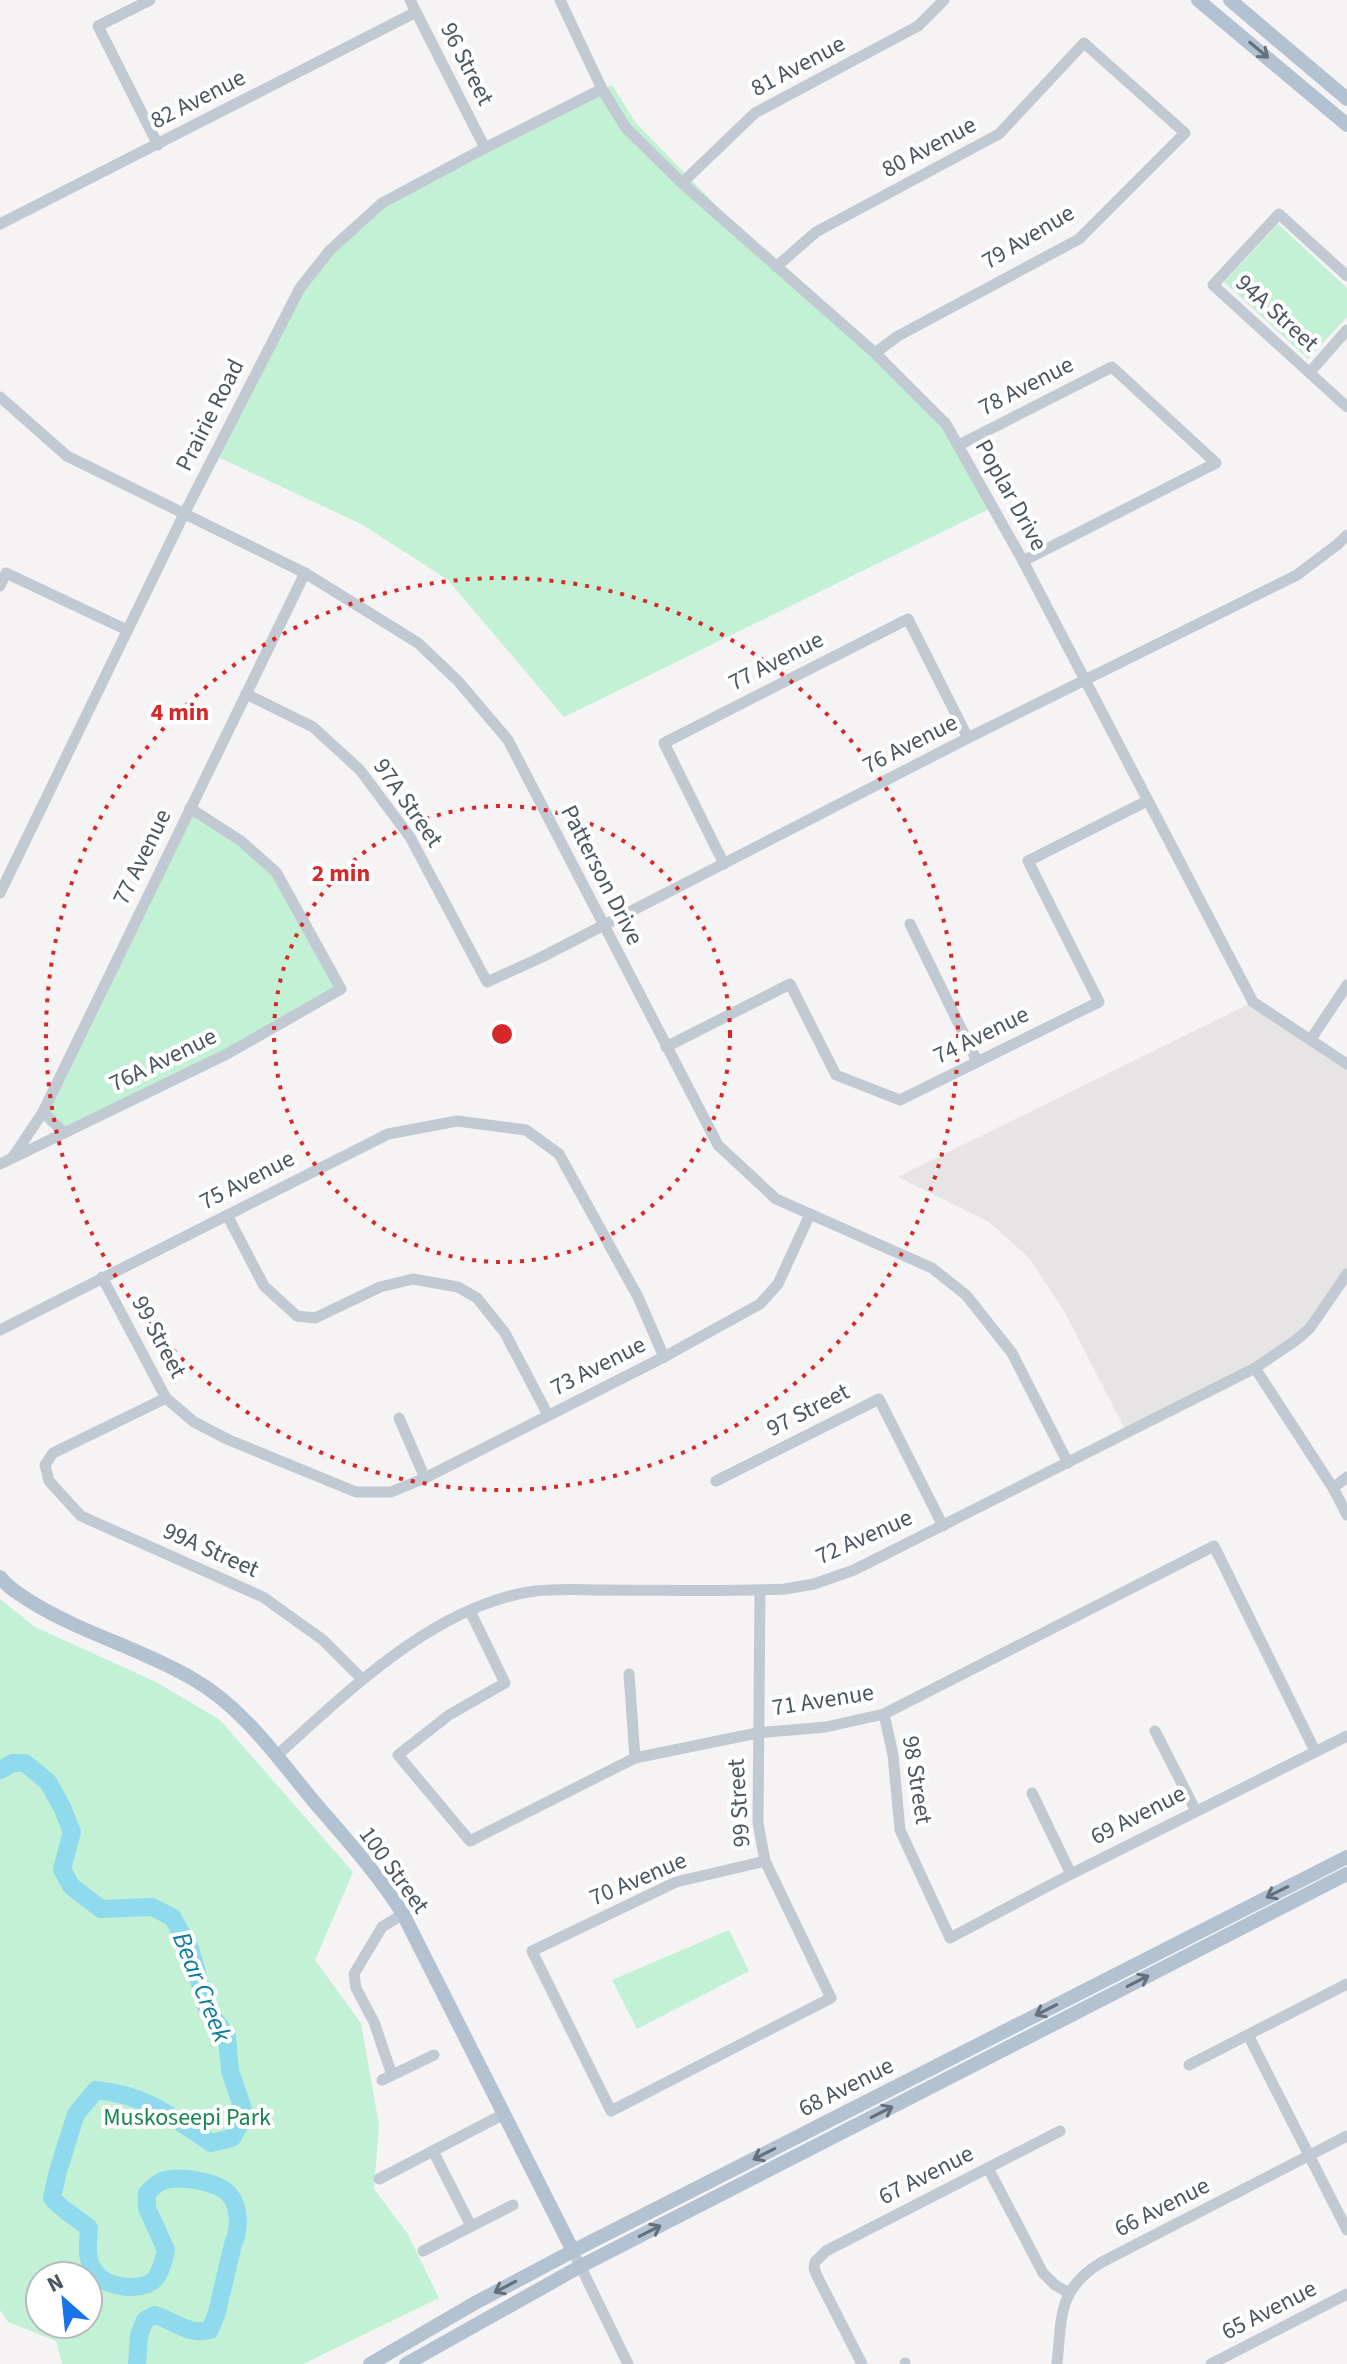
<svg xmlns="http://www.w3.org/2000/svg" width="1347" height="2364" font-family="'Source Sans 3',sans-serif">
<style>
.education{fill:#e6e4e5}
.green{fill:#c3f1d5;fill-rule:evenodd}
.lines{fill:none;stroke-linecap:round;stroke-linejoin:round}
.river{stroke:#90daee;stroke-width:18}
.minor{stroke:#c1cad2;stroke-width:11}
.major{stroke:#b3c2d1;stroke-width:14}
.oneway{stroke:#64717d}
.ring{fill:none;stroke:#d62828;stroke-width:4;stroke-dasharray:4 8}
.labels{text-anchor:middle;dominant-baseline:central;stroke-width:8;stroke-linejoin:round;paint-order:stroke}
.street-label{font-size:24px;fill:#4a5661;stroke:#fff}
.park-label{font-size:24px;fill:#17864f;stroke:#fff}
.water-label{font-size:26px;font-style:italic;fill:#0c7c9b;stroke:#fff}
.centre{fill:#d62828;stroke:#fff;stroke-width:4}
.ring-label{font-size:24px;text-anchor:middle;font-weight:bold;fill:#d62828;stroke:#fff;stroke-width:8;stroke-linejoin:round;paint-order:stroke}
</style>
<rect width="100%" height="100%" fill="#f5f3f3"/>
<polygon class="education" points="1253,1002 1347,1064 1347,1274 1295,1341 1127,1433 1064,1311 1029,1258 989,1222 898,1177"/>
<g class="green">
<polygon points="612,85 636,123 776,267 946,424 993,507 564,717 448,580 363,525 214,455 301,286 341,241 412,181 487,142"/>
<polygon points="1278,224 1347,288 1347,317 1308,359 1224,282"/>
<polygon points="190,808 276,872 341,989 64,1133 43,1112"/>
<path d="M 0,1599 L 35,1627 L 156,1682 L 220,1720 L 353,1872 L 315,1960 L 361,2023 L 379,2125 L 374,2189 L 407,2233 L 439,2298 L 303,2364 L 62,2364 L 56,2341 L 8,2322 L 0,2310 ZM 40,2276 L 88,2276 L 88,2324 L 40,2324 Z"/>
<polygon points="729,1930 749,1971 637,2029 612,1980"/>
</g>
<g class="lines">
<path class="river" d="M 0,1770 L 13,1763 L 25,1763 L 48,1782 L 62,1807 L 72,1832 L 62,1869 L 71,1886 L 101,1909 L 152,1907 L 172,1917 L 190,1948 L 207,2009 L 227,2036 L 230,2071 L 245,2115 L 232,2138 L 211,2143 C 171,2116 146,2095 96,2090 L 76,2114 L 58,2171 L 52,2198 C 63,2211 76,2217 89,2228 C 88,2243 85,2259 95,2272 C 106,2288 140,2292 154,2280 C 161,2273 164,2259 166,2250 L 147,2208 L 147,2193 C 152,2188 156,2184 162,2181 C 178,2175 217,2181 229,2194 C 240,2207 240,2230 233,2244 L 217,2312 L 210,2330 C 190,2336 174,2321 155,2315 L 145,2320 L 139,2335 L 137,2364"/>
<g class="minor">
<polyline points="150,0 98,26 158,145"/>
<polyline points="410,0 485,148"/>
<polyline points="560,0 602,89 626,128 682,183 875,353 946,424 1023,561 1253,1002 1347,1064"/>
<polyline points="682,183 755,113 918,26 944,0"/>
<polyline points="0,224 416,12"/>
<polyline points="776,267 816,232 999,134 1084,43 1185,133 1079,239 898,336 875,353"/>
<polyline points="1347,276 1279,214 1213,285 1347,407"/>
<polyline points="1310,372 1347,330"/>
<polyline points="0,397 67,456 305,573 418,643 458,681 508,740 718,1145 776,1199 932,1268 966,1295 1012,1353 1068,1463"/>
<polyline points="959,445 1112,367 1216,463 1023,561"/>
<polyline points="0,586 6,573 127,630"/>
<polyline points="246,694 313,727 360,770 410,837 487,982 540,958 968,738 1297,575 1338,544 1347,535"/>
<polyline points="724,864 664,743 908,619 968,738"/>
<polyline points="0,893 184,514 300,288 330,250 382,203 485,148 602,89"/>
<polyline points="910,924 977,1061"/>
<polyline points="1311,1039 1347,985"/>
<polyline points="666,1047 790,984 836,1075 900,1100 1099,1002 1028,861 1147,801"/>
<polyline points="43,1112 64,1133"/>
<polyline points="13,1157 43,1112 305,573"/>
<polyline points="0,1164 227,1054 341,989 276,872 241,841 190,808"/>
<polyline points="227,1215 264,1286 297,1316 315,1318 380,1287 413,1279 458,1287 477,1298 505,1333 548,1415"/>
<polyline points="102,1277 166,1398 194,1422 229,1440 356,1492 391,1492 425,1478 664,1357 760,1304 778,1284 810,1214"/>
<polyline points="0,1330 388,1134 457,1121 526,1130 559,1154 638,1297 664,1357"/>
<polyline points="1255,1368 1333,1488 1347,1515"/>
<polyline points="166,1398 53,1453 45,1465 49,1481 81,1516 263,1597 323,1640 362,1679"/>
<polyline points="399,1418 425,1478"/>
<polyline points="716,1481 879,1399 943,1526"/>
<polyline points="1333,1488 1347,1477"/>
<polyline points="760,1590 758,1823 765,1861 831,1998 611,2111 532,1951 676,1882 765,1861"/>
<polyline points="470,1611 505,1683 449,1715 398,1755 470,1841 635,1758 757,1733 826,1727 884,1714 1214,1546 1315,1751"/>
<polyline points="629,1674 635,1758"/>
<polyline points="884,1714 893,1755 900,1830 950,1938 1071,1874 1347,1736"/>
<polyline points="1155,1731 1196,1811"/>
<path d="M 276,1756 C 348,1692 434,1605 535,1591 C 559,1588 584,1590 608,1590 C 667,1590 726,1592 785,1589 L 814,1584 L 854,1570 L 1255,1368 L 1295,1341 L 1310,1328 L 1347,1274"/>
<polyline points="1032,1793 1071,1874"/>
<polyline points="1248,2035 1347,2230"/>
<polyline points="1189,2065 1347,1984"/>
<polyline points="392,2075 374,2022 356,1988 354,1974 382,1927 403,1914"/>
<polyline points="382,2080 434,2055"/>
<polyline points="433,2151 471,2226"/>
<polyline points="988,2168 1043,2273 1055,2285 1069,2293"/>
<polyline points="379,2179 504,2114"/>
<polyline points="423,2251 513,2205"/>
<polyline points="573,2251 628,2364"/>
<polyline points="862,2364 817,2276 814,2268 815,2262 826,2251 1060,2131"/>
<polyline points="905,2364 905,2363"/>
<path d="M 1057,2364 C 1062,2317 1057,2289 1102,2262 L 1347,2136"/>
<polyline points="1211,2364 1347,2294"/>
</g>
<g class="major">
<polyline points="1198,0 1347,125"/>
<polyline points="1230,0 1347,99"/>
<path d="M 0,1577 C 9,1589 21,1595 33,1603 C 84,1634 142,1649 193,1679 C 244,1708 279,1760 316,1804 C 347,1840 378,1874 403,1914 L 573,2251"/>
<polyline points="370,2364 475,2303 573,2251 1347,1857"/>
<polyline points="406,2364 581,2266 1347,1874"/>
</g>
</g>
<defs><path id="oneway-shaft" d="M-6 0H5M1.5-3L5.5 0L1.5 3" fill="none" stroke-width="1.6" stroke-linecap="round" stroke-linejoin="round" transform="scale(2)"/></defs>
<g class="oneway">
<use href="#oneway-shaft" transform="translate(1259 50) rotate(40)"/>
<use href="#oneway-shaft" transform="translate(1277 1892) rotate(153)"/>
<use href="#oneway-shaft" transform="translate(1138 1981) rotate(-27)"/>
<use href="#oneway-shaft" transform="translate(1046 2010) rotate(153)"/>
<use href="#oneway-shaft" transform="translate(882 2112) rotate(-27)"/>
<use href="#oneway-shaft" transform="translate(764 2154) rotate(153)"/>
<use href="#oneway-shaft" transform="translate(650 2231) rotate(-27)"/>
<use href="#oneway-shaft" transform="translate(505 2287) rotate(152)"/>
</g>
<g class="ring">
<circle cx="502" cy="1034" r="228"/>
<circle cx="502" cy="1034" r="456"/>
</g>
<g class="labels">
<g class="street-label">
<text transform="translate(467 64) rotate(63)">96 Street</text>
<text transform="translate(798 66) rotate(-28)">81 Avenue</text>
<text transform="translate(198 99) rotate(-27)">82 Avenue</text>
<text transform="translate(929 147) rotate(-28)">80 Avenue</text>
<text transform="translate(1028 237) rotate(-31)">79 Avenue</text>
<text transform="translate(1277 313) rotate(42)">94A Street</text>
<text transform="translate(1026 386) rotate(-27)">78 Avenue</text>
<text transform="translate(210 415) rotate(-63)">Prairie Road</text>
<text transform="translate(1011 495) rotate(61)">Poplar Drive</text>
<text transform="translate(776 661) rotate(-27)">77 Avenue</text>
<text transform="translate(910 744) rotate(-27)">76 Avenue</text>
<text transform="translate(408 803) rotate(55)">97A Street</text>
<text transform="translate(142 857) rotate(-64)">77 Avenue</text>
<text transform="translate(602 875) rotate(63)">Patterson Drive</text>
<text transform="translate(981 1035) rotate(-26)">74 Avenue</text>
<text transform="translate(163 1060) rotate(-26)">76A Avenue</text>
<text transform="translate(247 1180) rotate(-27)">75 Avenue</text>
<text transform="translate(159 1337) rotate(62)">99 Street</text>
<text transform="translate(598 1366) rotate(-27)">73 Avenue</text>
<text transform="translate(808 1410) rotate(-27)">97 Street</text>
<text transform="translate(864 1537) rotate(-24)">72 Avenue</text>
<text transform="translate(211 1550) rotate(24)">99A Street</text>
<text transform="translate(823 1700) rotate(-9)">71 Avenue</text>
<text transform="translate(917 1780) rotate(81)">98 Street</text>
<text transform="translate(739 1803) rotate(-94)">99 Street</text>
<text transform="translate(1138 1815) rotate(-27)">69 Avenue</text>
<text transform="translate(394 1870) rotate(54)">100 Street</text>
<text transform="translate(638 1879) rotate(-23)">70 Avenue</text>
<text transform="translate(846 2087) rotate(-27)">68 Avenue</text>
<text transform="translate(926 2175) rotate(-27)">67 Avenue</text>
<text transform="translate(1162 2207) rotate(-27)">66 Avenue</text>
<text transform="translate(1269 2310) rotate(-27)">65 Avenue</text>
</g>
<g class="park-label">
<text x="187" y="2117">Muskoseepi Park</text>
</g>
<g class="water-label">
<text transform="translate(202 1987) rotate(68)">Bear Creek</text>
</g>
</g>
<circle cx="502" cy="1034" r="12" class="centre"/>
<g class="ring-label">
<text x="180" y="720">4 min</text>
<text x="341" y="881">2 min</text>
</g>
<g transform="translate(64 2300) rotate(333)"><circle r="38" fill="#ffffff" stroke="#b7bbc0" stroke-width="2"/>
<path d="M0-6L14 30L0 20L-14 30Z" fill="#1a73e8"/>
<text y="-12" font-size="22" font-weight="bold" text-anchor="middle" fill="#4a5661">N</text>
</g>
</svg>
